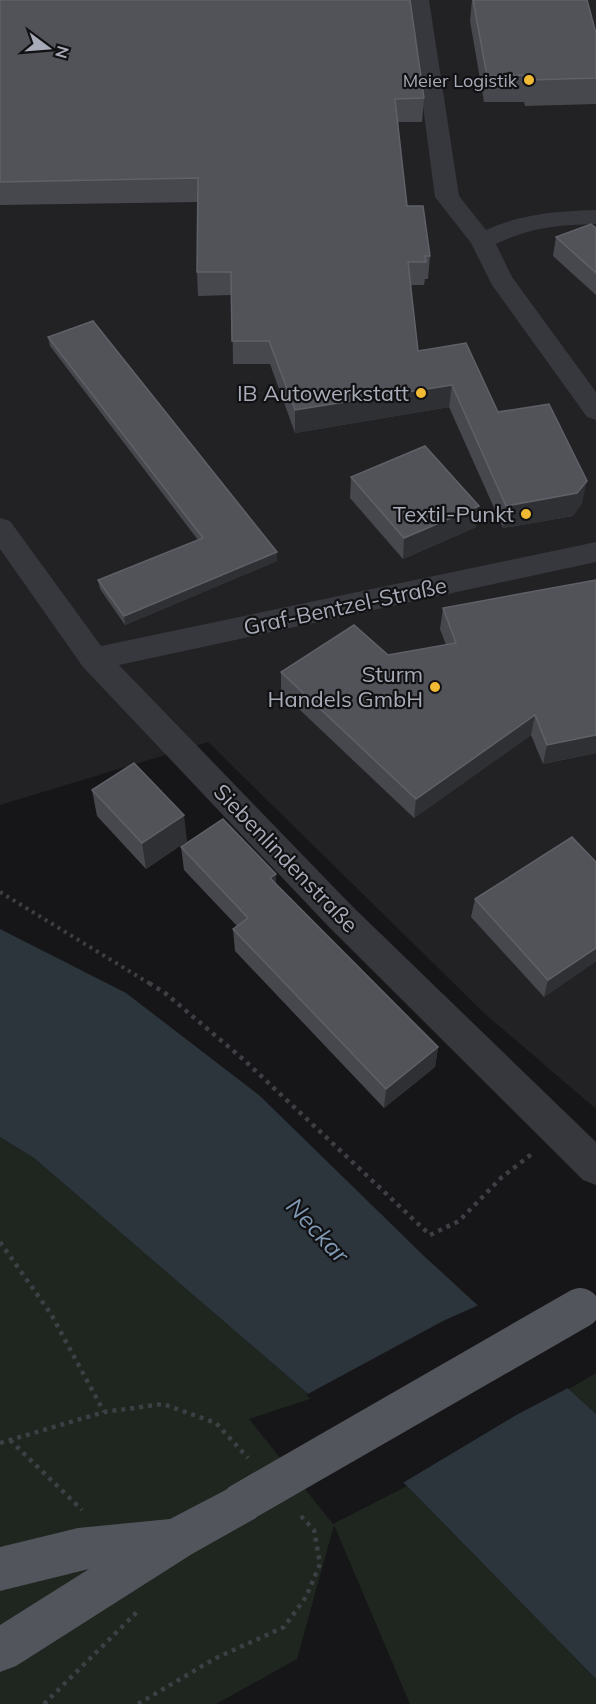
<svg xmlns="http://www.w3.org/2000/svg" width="596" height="1704" font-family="Mulish,sans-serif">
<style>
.built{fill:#222225}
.green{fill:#1e261f}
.water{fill:#2c343c}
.pier{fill:#161618}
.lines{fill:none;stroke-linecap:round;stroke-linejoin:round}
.path-far1{stroke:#3d3f44;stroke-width:4;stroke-dasharray:3 4.5;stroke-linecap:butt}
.path{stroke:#3d3f44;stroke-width:4.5;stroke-dasharray:4 5;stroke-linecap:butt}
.minor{fill:#37383d;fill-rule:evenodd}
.primary{fill:#53555c;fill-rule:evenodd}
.primary-bridge{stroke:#53555c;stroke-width:40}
.wall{fill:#47484d}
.shaded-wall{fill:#2f3033}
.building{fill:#525359;stroke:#5f6168;stroke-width:1.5}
.poi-dot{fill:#f1ba35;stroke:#111113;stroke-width:2}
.labels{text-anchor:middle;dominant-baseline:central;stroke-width:4.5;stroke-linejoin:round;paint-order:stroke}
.far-poi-label{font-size:18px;fill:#a8acb8;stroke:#111113;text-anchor:end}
.poi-label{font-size:22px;fill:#a8acb8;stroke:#111113;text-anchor:end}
.street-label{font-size:22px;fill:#a8acb8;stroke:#111113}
.water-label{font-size:24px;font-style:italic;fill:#7f98b3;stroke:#111113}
</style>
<rect width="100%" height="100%" fill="#161618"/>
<polygon class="built" points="0,0 596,0 596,1109 484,1013 208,742 0,805"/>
<g class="green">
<polygon points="0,1137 34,1158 313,1398 249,1419 333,1524 407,1486 596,1679 596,1704 410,1704 334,1525 297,1659 216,1704 0,1704"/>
<polygon points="596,1373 596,1414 569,1389"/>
</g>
<polygon class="water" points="0,929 126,993 259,1095 424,1256 596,1414 596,1679 407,1486 313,1398 34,1158 0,1137"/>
<polygon class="pier" points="481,1304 570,1387 518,1414 401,1484 306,1395 443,1321"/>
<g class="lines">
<polyline class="path-far1" points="0,892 152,985"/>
<g class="path">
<polyline points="149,983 165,993 243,1059 430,1235 459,1221 502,1177 533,1153"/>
<polyline points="0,1242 51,1314 104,1412"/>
<polyline points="10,1440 82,1510"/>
<polyline points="0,1443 104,1412 163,1404 216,1423 248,1458"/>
<polyline points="44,1704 137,1612"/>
<polyline points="138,1704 214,1659 284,1627 306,1597 320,1564 314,1530 298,1513"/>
</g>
<g class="minor">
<path d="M 409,0 L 429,0 L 459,196 L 486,230 C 521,214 557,211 596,210 L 596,224 C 557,225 532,227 496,244 L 512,277 L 596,392 L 596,420 L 587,417 L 492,285 L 471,243 L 435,197 Z"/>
<polygon points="0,518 10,521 101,646 596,542 596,562 119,665 352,906 596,1142 596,1185 583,1180 328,926 83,667 0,549"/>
</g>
<polygon class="primary" points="241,1482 256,1488 262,1503 256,1518 192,1554 16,1666 0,1672 0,1625 89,1569 0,1591 0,1547 78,1528 170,1519"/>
<polyline class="primary-bridge" points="241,1503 580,1308"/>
</g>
<g class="wall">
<polygon points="0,0 424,98 422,122 397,122 407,206 430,256 428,279 425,279 424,285 410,285 418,351 498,412 582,503 573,516 503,528 449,407 295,433 270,364 233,364 232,295 198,296 197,272 198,202 0,205"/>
<polygon points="472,0 587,0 596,33 596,104 525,106 524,102 484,102 470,21"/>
<polygon points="596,228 596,295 553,256 556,237"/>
<polygon points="48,337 277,552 277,561 125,625 100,589 98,580 198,540 50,346"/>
<polygon points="351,477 476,527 403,559 350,498"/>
<polygon points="596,580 596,753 543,764 531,735 414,818 281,692 281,672 388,655 446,645 440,629 443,608"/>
<polygon points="92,790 187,841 146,869 97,816"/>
<polygon points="181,847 276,874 276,884 438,1047 435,1067 384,1108 235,951 233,929 237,926 184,870"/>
<polygon points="596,862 596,961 544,997 471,917 475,899"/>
</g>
<g class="shaded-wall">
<polygon points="452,385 449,407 295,433 295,410"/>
<polygon points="587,481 582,503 573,516 503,528 506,506"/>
<polygon points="479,506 476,527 403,559 404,538"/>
<polygon points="277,552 277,561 125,625 124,616"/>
<polygon points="535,715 531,735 414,818 416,799"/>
<polygon points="596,735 596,753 543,764 547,745"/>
<polygon points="184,815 187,841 146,869 142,843"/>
<polygon points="276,874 276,896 270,878"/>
<polygon points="596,948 596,961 544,997 548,980"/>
<polygon points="438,1047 435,1067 384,1108 386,1089"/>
</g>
<g class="building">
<polygon points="0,0 410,0 424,98 395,99 407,206 423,206 430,256 425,256 426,262 408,262 418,351 466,343 498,412 549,404 587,481 577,493 506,506 452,385 295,410 269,341 232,341 231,272 197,272 198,178 0,182"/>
<polygon points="473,0 587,0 596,33 596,78 529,80 528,75 487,76"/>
<polygon points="591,224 596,228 596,273 556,237"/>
<polygon points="93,321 277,552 124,616 98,580 203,538 48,337"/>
<polygon points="425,446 479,506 404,538 351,477"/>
<polygon points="596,580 596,735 547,745 535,715 416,799 281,672 354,625 388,655 456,643 443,608"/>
<polygon points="134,763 184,815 142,843 92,790"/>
<polygon points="223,819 276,874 270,878 438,1047 386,1089 233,929 248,918 181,847"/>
<polygon points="572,837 596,862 596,948 548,980 475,899"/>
</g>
<g class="poi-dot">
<circle cx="529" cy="80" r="6"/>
<circle cx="421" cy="393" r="6"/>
<circle cx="526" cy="514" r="6"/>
<circle cx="435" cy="687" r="6"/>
</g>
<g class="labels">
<g class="far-poi-label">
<text x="517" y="80">Meier Logistik</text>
</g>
<g class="poi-label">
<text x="409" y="393">IB Autowerkstatt</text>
<text x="514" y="514">Textil-Punkt</text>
<text x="423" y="674">Sturm<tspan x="423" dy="25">Handels GmbH</tspan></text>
</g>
<g class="street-label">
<text transform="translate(345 606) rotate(-12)">Graf-Bentzel-Straße</text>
<text transform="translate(286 858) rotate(46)">Siebenlindenstraße</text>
</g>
<g class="water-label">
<text transform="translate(318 1230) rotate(47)">Neckar</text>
</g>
</g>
<g transform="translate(48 48) rotate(106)" stroke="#111113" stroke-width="4.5" paint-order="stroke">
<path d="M0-4.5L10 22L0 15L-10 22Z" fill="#a8acb8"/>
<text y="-9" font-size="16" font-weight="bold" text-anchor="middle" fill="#a8acb8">N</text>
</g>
</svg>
